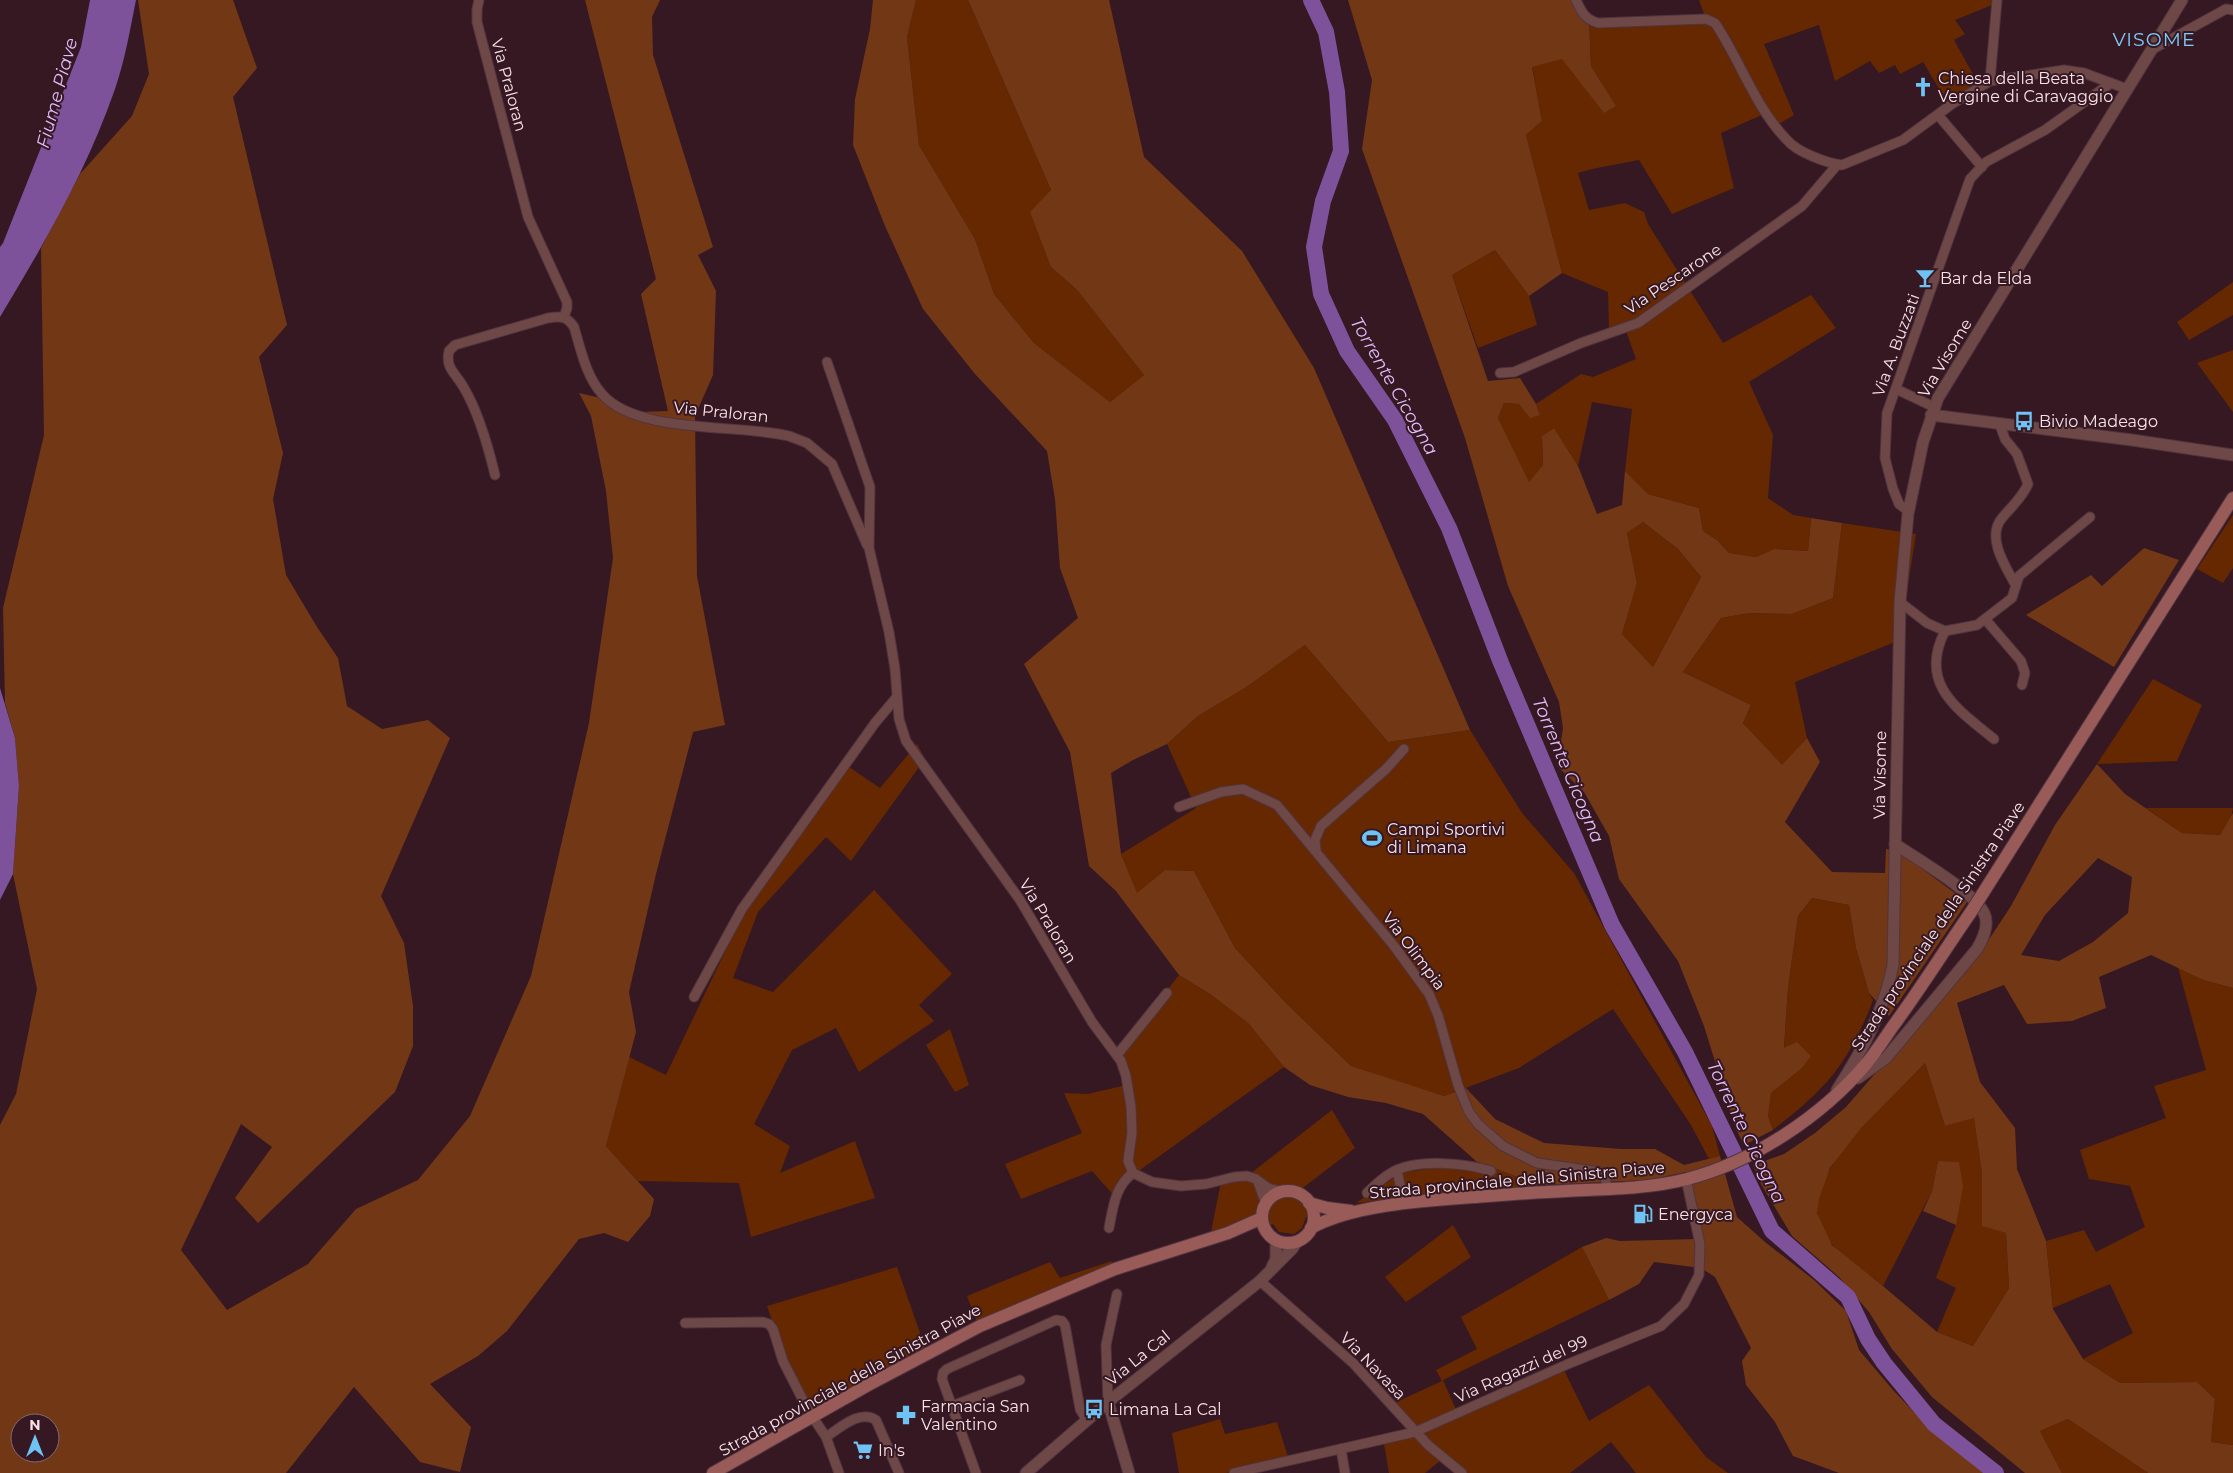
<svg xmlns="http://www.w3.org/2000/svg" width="2233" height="1473" font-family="Montserrat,sans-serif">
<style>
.green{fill:#652800}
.forest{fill:#723715;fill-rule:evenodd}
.water{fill:#7d529b}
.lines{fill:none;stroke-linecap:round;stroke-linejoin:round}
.river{stroke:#7d529b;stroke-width:16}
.minor-casing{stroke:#51343f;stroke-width:11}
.tertiary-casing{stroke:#51343f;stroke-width:13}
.secondary-casing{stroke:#51343f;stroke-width:14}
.minor{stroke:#6e4846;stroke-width:9}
.tertiary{stroke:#6e4846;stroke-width:11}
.secondary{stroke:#985b58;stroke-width:12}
.secondary-bridge-casing{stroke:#51343f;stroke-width:14;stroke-linecap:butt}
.secondary-bridge{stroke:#985b58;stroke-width:12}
.labels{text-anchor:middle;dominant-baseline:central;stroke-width:4;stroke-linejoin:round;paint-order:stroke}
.poi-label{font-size:16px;fill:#f8e2e8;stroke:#361823;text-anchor:start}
.street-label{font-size:16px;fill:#f8e2e8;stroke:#361823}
.water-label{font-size:18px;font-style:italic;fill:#e0befb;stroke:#361823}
.quarter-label{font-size:19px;letter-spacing:1px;fill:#7ecaf8;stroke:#361823}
</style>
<rect width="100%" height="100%" fill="#361823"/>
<g class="green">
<polygon points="916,0 968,0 1051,190 1051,267 1077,290 1144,375 1110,402 1034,343 994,294 975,239 919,145 907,37"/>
<polygon points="1699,0 1992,0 1992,5 1955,20 1965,34 1954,40 1979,85 1949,105 1923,62 1900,74 1895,65 1879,73 1870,61 1835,81 1819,25 1764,44 1794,115 1772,128 1764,114 1721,133 1734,188 1672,214 1639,160 1592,169 1578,173 1589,210 1625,203 1644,212 1648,224 1723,343 1811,295 1836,328 1749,382 1773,435 1768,498 1793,515 1811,518 1808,551 1774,549 1756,557 1729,553 1717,540 1703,531 1699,508 1648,494 1625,471 1632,409 1592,402 1578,466 1554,428 1542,436 1543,465 1529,483 1498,418 1504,403 1519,404 1540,415 1536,404 1581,374 1593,377 1636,359 1624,325 1609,330 1608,292 1562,273 1526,135 1542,121 1532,66 1562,58 1615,105 1591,66 1589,20 1706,19"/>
<polygon points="1495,250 1529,296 1537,325 1478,348 1452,275"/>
<polygon points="2233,282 2233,315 2189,340 2177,322"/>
<polygon points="2233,350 2233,412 2197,363"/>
<polygon points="2233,515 2233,568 2223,583 2197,569"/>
<polygon points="1643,522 1678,549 1701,577 1653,667 1622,634 1637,583 1627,533"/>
<polygon points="1842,523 1916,534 1906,598 1905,638 1795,682 1807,738 1782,766 1743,723 1751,705 1683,672 1721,618 1749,613 1792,614 1833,598"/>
<polygon points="1305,645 1388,742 1470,730 1522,813 1574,873 1712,1126 1720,1156 1709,1159 1691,1125 1613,1009 1519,1068 1444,1096 1398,1082 1351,1066 1286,1003 1235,948 1194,871 1165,870 1137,894 1121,854 1196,808 1167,744 1198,716 1245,688"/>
<polygon points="2153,679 2202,705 2177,761 2097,764"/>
<polygon points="917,744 925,759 851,861 826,837 758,912 733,978 773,992 874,890 952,974 919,1005 934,1021 859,1072 836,1028 792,1050 754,1124 790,1146 780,1173 855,1141 875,1198 751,1237 739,1183 638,1181 606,1146 629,1057 666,1075 744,912 849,767 880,788"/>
<polygon points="2146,808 2233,808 2231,818 2220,835 2182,833"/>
<path d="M 1812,898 L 1849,905 L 1856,948 L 1869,993 L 1873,1000 C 1862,1030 1844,1066 1820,1089 C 1806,1104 1789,1117 1773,1130 L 1768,1116 L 1771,1093 L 1801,1069 L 1784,1049 L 1788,988 L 1798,916 Z"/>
<polygon points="2178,967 2203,980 2233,988 2233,1445 2211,1442 2215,1399 2197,1382 2120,1383 2083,1359 2133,1333 2110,1284 2053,1308 2046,1241 2084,1230 2096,1252 2145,1227 2130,1186 2089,1179 2080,1150 2166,1118 2154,1086 2206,1070"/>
<polygon points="1179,975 1210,994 1248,1023 1284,1067 1133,1175 1117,1199 1092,1171 1021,1199 1005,1164 1082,1133 1064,1093 1088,1094 1126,1085 1115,1056"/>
<polygon points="950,1029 969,1085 955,1092 926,1045"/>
<path d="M 1925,1063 L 1945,1126 L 1974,1117 L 1982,1174 L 1982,1225 L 2006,1233 L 2009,1288 L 1973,1346 L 1937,1332 L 1956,1288 L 1936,1278 L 1956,1225 L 1938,1161 L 1932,1191 L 1883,1286 C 1868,1273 1845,1260 1833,1245 C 1829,1241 1817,1217 1817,1211 C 1818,1159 1890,1098 1925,1063 Z"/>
<polygon points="1332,1110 1355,1148 1300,1190 1319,1215 1306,1217 1302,1228 1294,1234 1279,1232 1273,1224 1209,1242 1221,1182 1251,1173"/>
<polygon points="1476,1161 1520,1178 1543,1185 1464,1191 1356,1203 1401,1173"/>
<polygon points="1453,1225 1471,1257 1406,1302 1385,1277"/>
<polygon points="1582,1247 1609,1300 1443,1380 1457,1412 1562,1366 1589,1421 1649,1385 1706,1457 1728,1473 1636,1473 1611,1442 1570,1473 1458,1473 1441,1460 1425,1473 1389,1473 1383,1438 1415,1431 1392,1404 1442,1381 1436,1370 1477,1349 1461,1317"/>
<polygon points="1112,1261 1112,1268 980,1330 967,1296 1050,1262 1060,1278"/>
<polygon points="897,1267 928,1356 812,1419 800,1401 767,1306"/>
<polygon points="1220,1419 1225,1434 1277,1422 1289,1460 1226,1473 1179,1473 1172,1433"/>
<polygon points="2068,1419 2148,1473 2062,1473 2040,1431"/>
</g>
<g class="forest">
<path d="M 138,0 L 233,0 L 257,68 L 233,97 L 287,325 L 259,357 L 283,453 L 273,499 L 286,575 L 317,627 L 338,658 L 347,706 L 382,729 L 428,720 L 450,738 L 381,896 L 404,943 L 413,1006 L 413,1046 L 395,1092 L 258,1223 L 235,1198 L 272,1147 L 241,1124 L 181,1250 L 227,1310 L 308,1264 L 356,1209 L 418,1180 L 470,1116 L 531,976 L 589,723 L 613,558 L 606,491 L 591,416 L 579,393 L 601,398 L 638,412 L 668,411 L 641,294 L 656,279 L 585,0 L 660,0 L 652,17 L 653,55 L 713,247 L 698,255 L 716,291 L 713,375 L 695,416 L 697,576 L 725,725 L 693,732 L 656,874 L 629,992 L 636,1032 L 606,1146 L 654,1199 L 650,1216 L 628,1242 L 604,1233 L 579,1239 L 507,1331 L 478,1356 L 430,1384 L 471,1427 L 460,1472 L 420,1462 L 354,1387 L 286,1473 L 0,1473 L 0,1125 L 16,1094 L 37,989 L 13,874 L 19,786 L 15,738 L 5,703 L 3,608 L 44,435 L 41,248 L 80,174 L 132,116 L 149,74 ZM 20,1423 L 50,1423 L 50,1453 L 20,1453 Z"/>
<polygon points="873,0 916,0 907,37 919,145 975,239 994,294 1034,343 1110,402 1144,375 1077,290 1051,267 1030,212 1051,190 968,0 1109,0 1144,157 1242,251 1314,368 1470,730 1388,742 1305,645 1245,688 1198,716 1167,744 1133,760 1111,773 1121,854 1137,893 1165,870 1194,871 1235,948 1286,1003 1351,1066 1444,1096 1466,1088 1495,1119 1544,1143 1621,1149 1655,1149 1684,1165 1720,1156 1737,1217 1765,1242 1814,1280 1846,1311 1859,1350 1893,1390 1933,1432 1986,1473 1839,1473 1793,1456 1775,1422 1746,1385 1742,1361 1751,1348 1715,1277 1701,1268 1654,1262 1639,1284 1609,1300 1582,1247 1606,1238 1620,1241 1697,1239 1686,1172 1647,1180 1543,1185 1520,1178 1476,1161 1423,1114 1386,1103 1348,1097 1310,1085 1284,1067 1248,1023 1210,994 1179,975 1116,891 1089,866 1070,752 1024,664 1078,618 1060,568 1055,499 1047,451 975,374 923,309 885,226 853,145 855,99 870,29"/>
<path d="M 1348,0 L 1579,0 L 1589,20 L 1591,66 L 1616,106 L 1604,113 L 1562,59 L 1532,67 L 1542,121 L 1526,135 L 1562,273 L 1529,296 L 1495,250 L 1452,275 L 1488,381 L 1520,378 L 1536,404 L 1540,415 L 1530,418 L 1519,404 L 1504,403 L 1498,418 L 1529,482 L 1543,465 L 1542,436 L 1554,428 L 1578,466 L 1597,514 L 1622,505 L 1625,471 L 1648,494 L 1699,508 L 1703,531 L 1717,540 L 1729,553 L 1756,557 L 1774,549 L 1808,551 L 1811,518 L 1842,523 L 1833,598 L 1792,614 L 1749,613 L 1721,618 L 1683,672 L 1751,705 L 1743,723 L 1782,765 L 1807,738 L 1820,762 L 1785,822 L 1832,872 L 1885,873 L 1886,849 L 1898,851 L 1967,902 L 1889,1016 L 1869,993 L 1856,948 L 1849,905 L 1812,898 L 1798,916 L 1788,988 L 1784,1048 L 1797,1042 L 1811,1056 L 1801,1069 L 1771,1093 L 1768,1116 L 1773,1130 L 1744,1145 L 1736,1129 L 1704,1026 L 1678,961 L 1619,879 L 1609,836 L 1584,792 L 1557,766 L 1563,728 L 1559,702 L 1508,586 L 1465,438 L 1362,149 L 1372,80 ZM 1643,522 L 1678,549 L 1701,577 L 1653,667 L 1622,634 L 1637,583 L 1627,533 Z"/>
<polygon points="2144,548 2179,560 2114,667 2026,615 2091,575 2102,586"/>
<path d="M 2097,764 L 2125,794 L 2182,833 L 2220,835 L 2233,813 L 2233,988 L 2203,980 L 2151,955 L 2099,977 L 2106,1008 L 2072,1021 L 2027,1024 L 2004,985 L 1957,1003 L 1980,1082 L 2015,1128 L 2017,1169 L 2046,1241 L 2053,1309 L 2083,1359 L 2120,1383 L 2197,1382 L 2215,1399 L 2211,1442 L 2233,1445 L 2233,1473 L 2148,1473 L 2068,1419 L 2040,1431 L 2062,1473 L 2025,1473 L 1932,1397 L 1892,1349 L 1869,1312 L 1839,1277 L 1792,1236 L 1761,1184 L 1753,1165 L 1784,1154 L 1815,1133 L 1846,1107 L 1980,953 L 2011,906 L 2055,825 ZM 2098,858 L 2132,877 L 2128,913 L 2093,942 L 2059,961 L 2021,955 L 2045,915 ZM 1925,1063 L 1945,1126 L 1974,1118 L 1982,1174 L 1982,1226 L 2006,1233 L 2009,1288 L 1973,1346 L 1937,1332 L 1883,1286 L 1832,1245 L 1817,1213 L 1819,1199 L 1830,1168 L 1861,1128 Z"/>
<polygon points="1938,1161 1959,1162 1963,1187 1956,1225 1923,1211 1932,1191"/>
</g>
<g class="water">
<path d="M 90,0 L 136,0 C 130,30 125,60 115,89 C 87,170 44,244 0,317 L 0,247 L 3,243 L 81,47 Z"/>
<polygon points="0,688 15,738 19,786 13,874 0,900"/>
</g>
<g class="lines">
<polyline class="river" points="1311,0 1326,32 1337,92 1341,151 1323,201 1314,247 1321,294 1347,351 1395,420 1449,528 1501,663 1612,925 1685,1052 1772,1231 1848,1297 1868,1339 1884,1363 1934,1424 1996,1473"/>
<defs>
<g id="minor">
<polyline points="479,0 477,9 477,22 528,217 567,302 567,308 564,317"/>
<path d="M 1576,0 C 1582,13 1585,19 1598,23 L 1706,19 L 1715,23 C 1740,60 1755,107 1787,140 C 1797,152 1826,163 1842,165 L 1903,140 L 1952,104 L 1990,81 L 2064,70 L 2084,73 L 2127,89"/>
<polyline points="2153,49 2226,9 2233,10"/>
<polyline points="1990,81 1997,0"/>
<polyline points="1938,115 1982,167"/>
<polyline points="827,362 870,487 869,548 889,632 895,669 899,719 906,741 1020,900 1092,1022 1121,1061 1126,1076 1131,1107 1132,1133 1128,1161 1133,1173 1152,1182 1181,1186 1206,1184 1234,1177 1247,1176 1256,1179 1268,1188 1283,1192"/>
<polyline points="1500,373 1514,372 1581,343 1638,323 1802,206 1837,165"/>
<polyline points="1896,389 1934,407"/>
<path d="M 2000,425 L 2005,439 L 2017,454 L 2028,484 C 2022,498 2012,506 2002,518 C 1986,537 2005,566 2015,584"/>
<path d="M 495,475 C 488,446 479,413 464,388 C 456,373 445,369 449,351 L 455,345 L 548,318 C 561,316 567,316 574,327 C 581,350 586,376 602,394 C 636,434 739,424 789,436 L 807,443 L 832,464 L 867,545"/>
<polyline points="1908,511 1899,504 1893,489 1885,458 1887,413 1970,179 1986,162 2045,130 2111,83"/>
<polyline points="1900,602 1927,623 1945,631 1977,625 2012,598 2019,576 2090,517"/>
<polyline points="1985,619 2021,661 2025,673 2022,685"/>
<path d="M 1945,631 C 1918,684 1957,709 1994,739"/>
<polyline points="1179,807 1221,792 1243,789 1277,805 1394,946 1429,994 1438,1015 1458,1085 1469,1112 1478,1124 1503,1146 1537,1163 1601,1172 1605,1176 1607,1189"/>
<polyline points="1316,850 1315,840 1321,826 1386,769 1404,749"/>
<polyline points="694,997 742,909 875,723 896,698"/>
<polyline points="1117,1055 1167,993"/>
<polyline points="1397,1170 1404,1204"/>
<polyline points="1258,1182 1266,1204"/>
<path d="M 1367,1193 C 1374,1186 1382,1178 1391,1173 C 1417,1158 1464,1163 1491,1171"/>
<path d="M 1109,1228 C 1113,1208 1115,1186 1133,1173"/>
<polyline points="1260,1281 1354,1364 1428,1445 1462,1473"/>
<polyline points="685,1323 763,1322 769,1324 773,1329 783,1361 808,1410 826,1437 839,1473"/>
<polyline points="1108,1402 1106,1345 1117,1294"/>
<polyline points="952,1406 1020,1380"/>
<path d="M 826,1437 C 840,1428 860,1409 876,1420 L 899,1473"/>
<polyline points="1341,1449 1345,1473"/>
<polyline points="976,1473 942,1379 943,1373 947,1369 1056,1320 1062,1321 1065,1325 1080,1409 1087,1421"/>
<polyline points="1234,1473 1415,1432 1568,1364 1661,1326 1684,1304 1699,1275 1700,1244 1686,1179"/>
</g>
<g id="tertiary">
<polyline points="1931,415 2132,440 2233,455"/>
<path d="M 1858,1078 L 1886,1058 L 1977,949 C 1983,939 1990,925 1984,913 C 1973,891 1917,859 1895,844"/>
<path d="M 1837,1090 C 1862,1051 1884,1011 1893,965 L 1900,602 L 1908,514 L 1923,442 L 1938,398 L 2182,0"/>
<polyline points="1272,1267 1276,1259 1276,1240"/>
<polyline points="1108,1402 1129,1473"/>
<polyline points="1026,1473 1108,1402 1260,1281 1292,1249 1297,1241"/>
</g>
<g id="secondary">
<polyline points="1983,893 2233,498"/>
<circle cx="1288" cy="1217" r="26"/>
<polyline points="1309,1203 1327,1208 1351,1211"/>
<path d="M 1311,1228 C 1356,1203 1436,1200 1488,1196 C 1514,1194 1540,1192 1566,1191 C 1606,1189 1648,1189 1687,1179 C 1753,1162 1822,1116 1866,1064 C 1875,1053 1883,1041 1891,1029 C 1919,991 1944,951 1971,912"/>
<polyline points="713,1473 870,1384 980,1326 1115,1269 1228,1233 1262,1218"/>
</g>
</defs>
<use href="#minor" class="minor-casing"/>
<use href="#tertiary" class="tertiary-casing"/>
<use href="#secondary" class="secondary-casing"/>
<use href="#minor" class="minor"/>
<use href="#tertiary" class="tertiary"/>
<use href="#secondary" class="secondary"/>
<defs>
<polyline id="secondary-bridge" points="1971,912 1983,893"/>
</defs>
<use href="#secondary-bridge" class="secondary-bridge-casing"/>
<use href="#secondary-bridge" class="secondary-bridge"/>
</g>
<defs>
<symbol id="church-bare" viewBox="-9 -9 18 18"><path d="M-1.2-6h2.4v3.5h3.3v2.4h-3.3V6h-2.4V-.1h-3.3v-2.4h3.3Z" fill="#6fc2f4" stroke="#361823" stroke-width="2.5" paint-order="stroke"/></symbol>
<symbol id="bar-bare" viewBox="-9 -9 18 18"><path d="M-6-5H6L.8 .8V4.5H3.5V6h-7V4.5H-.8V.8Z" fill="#6fc2f4" stroke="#361823" stroke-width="2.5" paint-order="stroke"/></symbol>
<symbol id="bus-bare" viewBox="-9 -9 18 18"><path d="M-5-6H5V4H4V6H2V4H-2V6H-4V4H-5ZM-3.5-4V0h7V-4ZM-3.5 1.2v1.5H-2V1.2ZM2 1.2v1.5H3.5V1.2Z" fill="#6fc2f4" stroke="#361823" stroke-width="2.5" paint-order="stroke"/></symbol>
<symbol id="stadium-bare" viewBox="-9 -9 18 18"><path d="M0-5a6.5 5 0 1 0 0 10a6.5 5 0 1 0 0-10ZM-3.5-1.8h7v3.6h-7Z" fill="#6fc2f4" stroke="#361823" stroke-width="2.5" paint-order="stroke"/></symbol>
<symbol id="fuel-bare" viewBox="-9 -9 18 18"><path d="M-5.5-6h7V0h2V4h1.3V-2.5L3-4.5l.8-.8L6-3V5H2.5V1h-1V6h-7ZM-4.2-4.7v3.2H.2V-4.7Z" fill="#6fc2f4" stroke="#361823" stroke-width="2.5" paint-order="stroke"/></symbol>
<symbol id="pharmacy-bare" viewBox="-9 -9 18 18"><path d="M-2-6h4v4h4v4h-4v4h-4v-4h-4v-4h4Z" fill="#6fc2f4" stroke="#361823" stroke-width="2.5" paint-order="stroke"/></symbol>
<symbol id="supermarket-bare" viewBox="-9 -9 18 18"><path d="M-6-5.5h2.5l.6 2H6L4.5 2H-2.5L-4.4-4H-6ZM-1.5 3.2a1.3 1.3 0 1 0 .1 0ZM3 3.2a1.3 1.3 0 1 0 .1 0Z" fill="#6fc2f4" stroke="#361823" stroke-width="2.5" paint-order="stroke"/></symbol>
</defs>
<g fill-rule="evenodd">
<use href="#church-bare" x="1909" y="73" width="28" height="28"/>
<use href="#bar-bare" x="1911" y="264" width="28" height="28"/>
<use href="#bus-bare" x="2010" y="407" width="28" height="28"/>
<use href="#stadium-bare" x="1358" y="824" width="28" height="28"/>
<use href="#fuel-bare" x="1629" y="1200" width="28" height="28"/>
<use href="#bus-bare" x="1080" y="1395" width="28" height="28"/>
<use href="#pharmacy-bare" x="892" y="1401" width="28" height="28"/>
<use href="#supermarket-bare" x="849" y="1436" width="28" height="28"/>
</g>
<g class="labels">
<g class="poi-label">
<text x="1938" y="78">Chiesa della Beata<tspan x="1938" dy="18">Vergine di Caravaggio</tspan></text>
<text x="1940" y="278">Bar da Elda</text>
<text x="2039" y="421">Bivio Madeago</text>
<text x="1387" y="829">Campi Sportivi<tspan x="1387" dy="18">di Limana</tspan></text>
<text x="1658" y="1214">Energyca</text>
<text x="921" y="1406">Farmacia San<tspan x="921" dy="18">Valentino</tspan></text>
<text x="1109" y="1409">Limana La Cal</text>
<text x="878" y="1450">In's</text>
</g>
<g class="street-label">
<text transform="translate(509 85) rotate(75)">Via Praloran</text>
<text transform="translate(1673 279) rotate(-34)">Via Pescarone</text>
<text transform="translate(1896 345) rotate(-70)">Via A. Buzzati</text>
<text transform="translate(1945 358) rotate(-59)">Via Visome</text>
<text transform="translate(721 412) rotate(6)">Via Praloran</text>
<text transform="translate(1880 775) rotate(-89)">Via Visome</text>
<text transform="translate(1048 921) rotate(59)">Via Praloran</text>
<text transform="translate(1938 926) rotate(-56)">Strada provinciale della Sinistra Piave</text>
<text transform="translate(1414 951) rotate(53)">Via Olimpia</text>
<text transform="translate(1517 1180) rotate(-5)">Strada provinciale della Sinistra Piave</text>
<text transform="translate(1138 1358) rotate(-39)">Via La Cal</text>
<text transform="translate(1373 1366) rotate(46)">Via Navasa</text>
<text transform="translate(1521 1369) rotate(-24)">Via Ragazzi del 99</text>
<text transform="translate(850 1380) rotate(-29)">Strada provinciale della Sinistra Piave</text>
</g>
<g class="water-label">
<text transform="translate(57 93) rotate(-75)">Fiume Piave</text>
<text transform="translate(1394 386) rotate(60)">Torrente Cicogna</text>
<text transform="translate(1568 770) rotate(67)">Torrente Cicogna</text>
<text transform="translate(1746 1132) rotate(64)">Torrente Cicogna</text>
</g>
<g class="quarter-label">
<text x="2154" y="39">VISOME</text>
</g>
</g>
<g transform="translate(35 1438)"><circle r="24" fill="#361823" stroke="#846972"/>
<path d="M0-4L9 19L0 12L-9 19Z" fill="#6fc2f4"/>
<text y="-8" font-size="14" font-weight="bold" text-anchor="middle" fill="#f8e2e8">N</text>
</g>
</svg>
